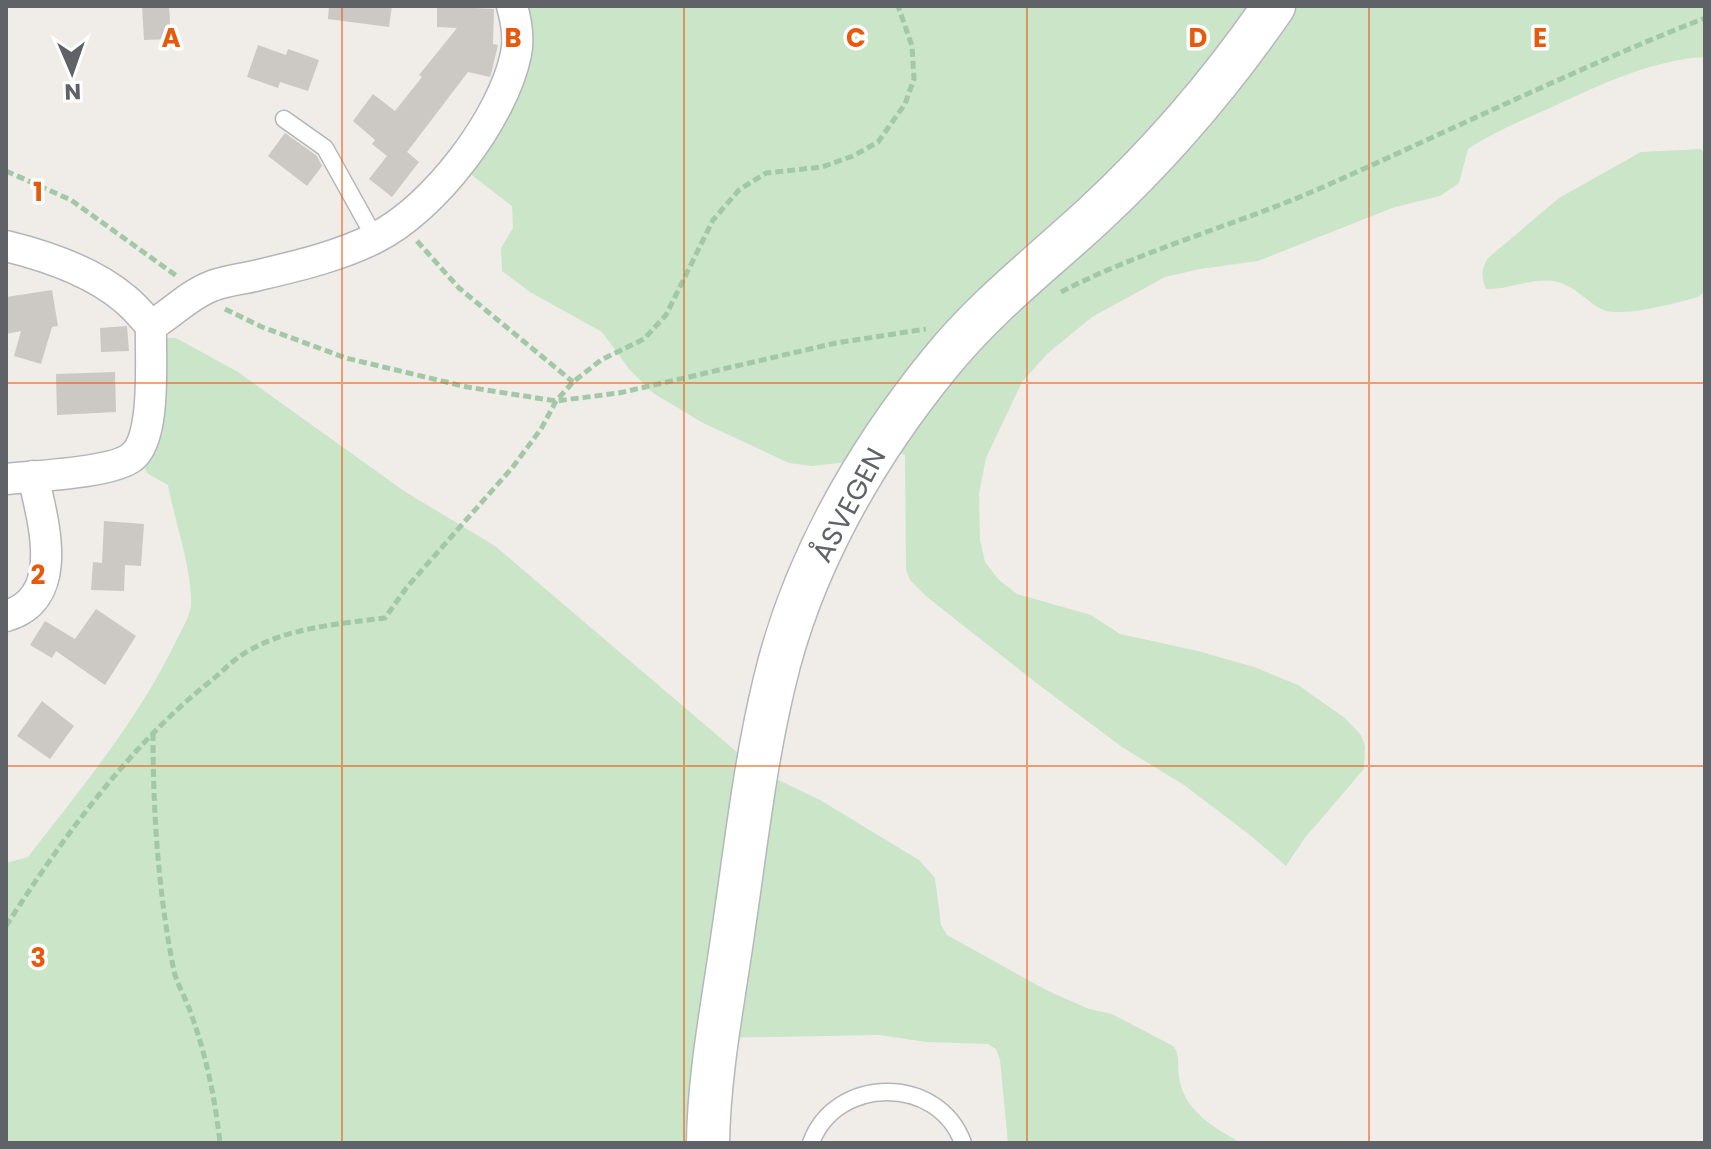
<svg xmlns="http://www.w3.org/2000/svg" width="1711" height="1149" font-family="Poppins,sans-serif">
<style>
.green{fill:#cae5c7}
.building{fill:#ccc8c4}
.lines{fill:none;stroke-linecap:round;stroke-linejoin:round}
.lane-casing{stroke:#b3b5b9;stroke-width:19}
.street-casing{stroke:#b3b5b9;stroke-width:33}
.secondary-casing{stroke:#b4b7bb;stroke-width:45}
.path{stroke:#a2c8a8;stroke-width:5;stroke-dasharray:8 4;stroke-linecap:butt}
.lane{stroke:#fff;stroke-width:16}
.street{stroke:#fff;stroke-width:30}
.secondary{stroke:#fff;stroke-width:42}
.grid{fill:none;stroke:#e8590c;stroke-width:2;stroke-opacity:0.55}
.labels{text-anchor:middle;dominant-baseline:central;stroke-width:7;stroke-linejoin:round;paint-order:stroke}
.street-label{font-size:28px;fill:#5f6367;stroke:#fff}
.grid-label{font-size:26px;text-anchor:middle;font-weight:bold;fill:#e8590c;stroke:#fff;stroke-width:7;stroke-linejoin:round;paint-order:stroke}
</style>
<rect width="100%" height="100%" fill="#f0ede8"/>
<g class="green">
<path d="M 505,6 L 1705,6 L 1705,57 C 1651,60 1600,85 1552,107 C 1523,120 1494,132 1468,149 L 1459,183 L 1440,196 L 1395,207 L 1258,261 L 1200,269 L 1165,277 L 1092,317 L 1046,355 L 1022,382 L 986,458 L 979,493 L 980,540 L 985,562 L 999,580 L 1017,594 L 1091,615 L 1120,634 L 1198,651 L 1254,667 L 1298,685 L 1345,718 L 1361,735 L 1365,746 L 1364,769 L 1304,839 L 1286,866 L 1250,835 L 1184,785 L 1122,747 L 1039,685 L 927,597 L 910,580 L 906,570 L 905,455 L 894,450 L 847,462 L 812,466 L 789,463 L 703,423 L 653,393 L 629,369 L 602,332 L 530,292 L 502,271 L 501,248 L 513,228 L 512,206 L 460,166 L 476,113 L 496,72 L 505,26 Z"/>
<path d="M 1701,149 L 1705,155 L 1705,292 L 1698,297 C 1677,303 1627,316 1607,311 C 1590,307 1576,284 1553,281 C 1530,278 1509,290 1486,289 C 1481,277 1481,269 1488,258 L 1559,198 L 1641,152 Z"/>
<path d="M 139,338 L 176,338 L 238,372 L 404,491 L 495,546 L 758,770 L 820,800 L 919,860 L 935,878 L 941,925 L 947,935 L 1046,990 L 1089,1009 L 1112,1014 L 1173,1046 C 1181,1056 1177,1064 1179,1076 C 1183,1111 1214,1127 1241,1143 L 1008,1143 L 1000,1060 L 996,1049 L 988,1044 L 926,1042 L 879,1035 L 716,1038 L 700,1143 L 6,1143 L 6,863 L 28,857 C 82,787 139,719 177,639 C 182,629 190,616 191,605 C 192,568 175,523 168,485 L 148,474 L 142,464 Z"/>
</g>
<g class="building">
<polygon points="142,6 169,6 171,39 144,40"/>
<polygon points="329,6 392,6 389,27 328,19"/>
<polygon points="437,6 494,9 493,44 498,45 491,74 490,77 468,72 407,152 419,162 392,197 369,179 387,156 372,144 375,140 353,121 373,94 395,111 422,77 419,75 457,28 437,27"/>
<polygon points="258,45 286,55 288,49 319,60 308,91 280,82 278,88 247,77"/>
<polygon points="285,133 317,156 322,166 307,186 268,156"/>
<polygon points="52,290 58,326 52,327 41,364 14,356 21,331 6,334 6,297"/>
<polygon points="127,326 129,351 101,352 100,328"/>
<polygon points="115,372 116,412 57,415 56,374"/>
<polygon points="104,521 144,524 141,566 125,565 124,591 91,590 93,562 102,563"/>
<polygon points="96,609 136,636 105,685 56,651 52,658 30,645 45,621 75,639"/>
<polygon points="42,701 74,726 50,759 17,736"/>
</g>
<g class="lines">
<defs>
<g id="lane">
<polyline points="284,119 325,148 375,238"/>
<path d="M 811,1143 C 835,1076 938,1074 963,1143"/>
</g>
<g id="street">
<path d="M 6,246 C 47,256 92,271 125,299 C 135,307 143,317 151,326"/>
<path d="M 6,479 C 34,476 113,473 132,457 C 157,438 150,356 151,326 C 171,314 190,294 212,286 C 227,280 244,279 259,275 C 297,266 340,256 375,238 C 434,209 503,118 516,54 C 519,39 516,20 512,6"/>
<path d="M 6,616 C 67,598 43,521 33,476"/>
</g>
<path id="secondary" d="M 708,1143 C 709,1071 724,998 734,926 C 746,845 755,763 774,684 C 801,567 864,456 940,363 C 985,307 1041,264 1093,216 C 1162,152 1221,83 1274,6"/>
</defs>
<use href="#lane" class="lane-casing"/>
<use href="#street" class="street-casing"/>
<use href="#secondary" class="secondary-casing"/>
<g class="path">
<polyline points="6,171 71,200 178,277"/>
<polyline points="417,241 459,288 573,382"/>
<path d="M 1061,292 C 1142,250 1236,225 1321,188 C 1449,131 1575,69 1705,18"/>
<polyline points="225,309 262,327 346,358 467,387 556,401 619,393 836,343 926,329"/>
<path d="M 153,733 C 153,810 158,890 173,966 C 175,981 185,996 190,1011 C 206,1054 215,1098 220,1143"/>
<path d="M 6,926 C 62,839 130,744 212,680 C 224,670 236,657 250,650 C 291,627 339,624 385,618 L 407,587 L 512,468 L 541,429 L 556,401 L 573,382 L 601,360 L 644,339 L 666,315 L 713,220 L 739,190 L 766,173 L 822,167 L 853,156 L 878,142 L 905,104 L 914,79 L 912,46 L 898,6"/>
</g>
<use href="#lane" class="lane"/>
<use href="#street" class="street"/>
<use href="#secondary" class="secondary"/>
</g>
<path class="grid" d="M 342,6 L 342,1143M 684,6 L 684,1143M 1027,6 L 1027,1143M 1369,6 L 1369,1143M 6,383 L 1705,383M 6,766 L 1705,766"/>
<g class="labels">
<g class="street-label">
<text transform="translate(849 505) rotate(-62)">ÅSVEGEN</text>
</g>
</g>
<g class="grid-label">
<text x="171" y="47">A</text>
<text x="513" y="47">B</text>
<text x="856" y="47">C</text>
<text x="1198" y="47">D</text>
<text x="1540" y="47">E</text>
<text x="38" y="201">1</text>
<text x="38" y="584">2</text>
<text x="38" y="967">3</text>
</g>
<rect width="1711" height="1149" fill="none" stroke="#5f6367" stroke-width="16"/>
<g transform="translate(72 72) rotate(178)" stroke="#ffffff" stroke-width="6" paint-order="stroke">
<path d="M0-6L14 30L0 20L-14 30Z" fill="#5f6367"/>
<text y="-12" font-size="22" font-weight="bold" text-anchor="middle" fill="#5f6367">N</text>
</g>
</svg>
